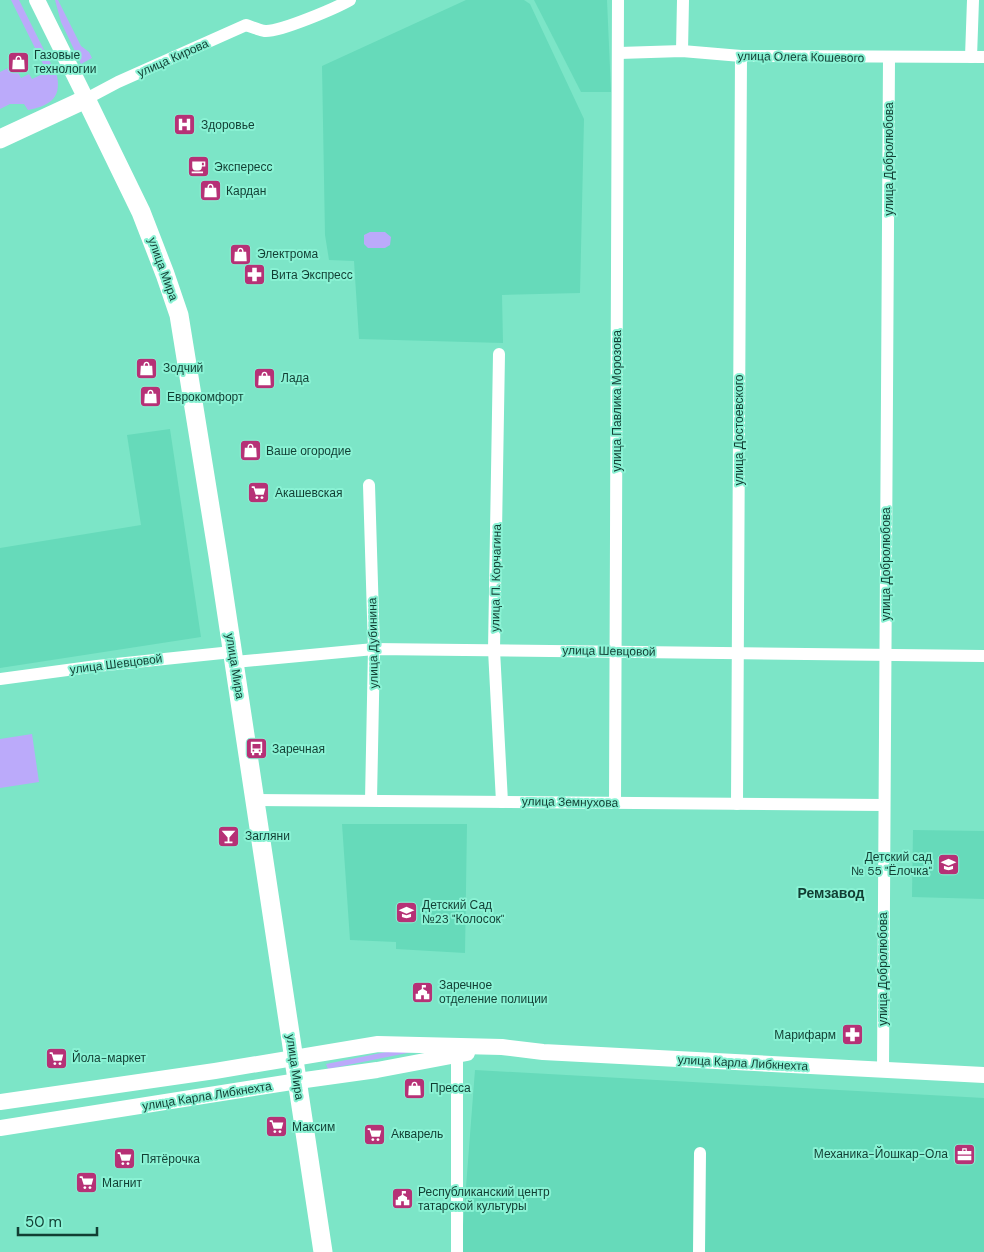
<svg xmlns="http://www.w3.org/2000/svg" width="984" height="1252" font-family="'DM Sans',sans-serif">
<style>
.built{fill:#66daba}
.green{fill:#bbaafa}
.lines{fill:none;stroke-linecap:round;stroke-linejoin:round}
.street{stroke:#fff;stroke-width:12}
.secondary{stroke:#fff;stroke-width:16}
.primary{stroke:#fff;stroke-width:19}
.labels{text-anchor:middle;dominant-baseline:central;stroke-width:4;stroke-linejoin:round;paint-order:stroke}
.poi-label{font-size:12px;fill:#113e33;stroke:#8af2d4;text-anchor:start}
.street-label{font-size:12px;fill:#113e33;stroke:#8af2d4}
.neighbourhood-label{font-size:14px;font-weight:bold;fill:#113e33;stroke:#8af2d4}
</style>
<rect width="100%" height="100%" fill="#7ce5c7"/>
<g class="built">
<polygon points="466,0 524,0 530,4 584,119 580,293 502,295 503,343 359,339 354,261 329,260 325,235 322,66"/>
<polygon points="534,0 607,0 611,92 581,92"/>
<polygon points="170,429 201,637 0,668 0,548 141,525 127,435"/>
<polygon points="342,824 467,824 465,953 396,949 396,942 350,940"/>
<polygon points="913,830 984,831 984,899 912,897"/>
<polygon points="475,1070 984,1098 984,1252 461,1252"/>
</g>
<g class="green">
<path d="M 11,0 L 19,0 L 57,76 C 62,100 47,106 28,110 L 24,104 L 10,104 L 0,109 L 0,72 L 14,65 L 21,78 L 29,74 L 32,79 L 47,72 Z"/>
<polygon points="55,0 58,0 81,46 89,52 92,58 81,64 61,22"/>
<polygon points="370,232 385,232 391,237 390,245 385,248 368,248 364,244 364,235"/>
<polygon points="32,734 39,782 0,788 0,739"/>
<polygon points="391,1051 412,1052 328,1069 326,1064"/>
</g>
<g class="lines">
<g class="street">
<polyline points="682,51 683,0"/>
<polyline points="619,53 682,51 741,56 984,57"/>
<polyline points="971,57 973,0"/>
<path d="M 86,99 L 118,82 L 246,25 C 252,27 259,30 265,31 C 280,32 336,8 350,0"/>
<polyline points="499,354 494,650 502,802"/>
<polyline points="369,485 374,649 371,800"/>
<polyline points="235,662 374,649 984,656"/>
<polyline points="0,679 97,666 232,652"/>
<polyline points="255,800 884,805"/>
<polyline points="615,803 618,0"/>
<polyline points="737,804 741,56"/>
<polyline points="457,1055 457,1252"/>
<polyline points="883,1070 889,58"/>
<polyline points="699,1252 700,1153"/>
</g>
<g class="secondary">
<polyline points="37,0 86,99"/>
<polyline points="0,1102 215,1071 378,1044 502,1047 543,1052 984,1075"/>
<polyline points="0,1128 298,1081 377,1070 467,1053"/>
</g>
<polyline class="primary" points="0,139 86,99 141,212 165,274 179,315 218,556 323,1252"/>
</g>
<defs>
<symbol id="shop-square" viewBox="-11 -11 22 22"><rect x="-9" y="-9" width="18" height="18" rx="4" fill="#b63176" stroke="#8af2d4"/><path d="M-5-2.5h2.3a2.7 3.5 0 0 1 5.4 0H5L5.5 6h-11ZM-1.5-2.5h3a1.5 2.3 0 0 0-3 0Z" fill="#fff"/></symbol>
<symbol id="hospital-square" viewBox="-11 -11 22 22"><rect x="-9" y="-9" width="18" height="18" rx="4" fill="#b63176" stroke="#8af2d4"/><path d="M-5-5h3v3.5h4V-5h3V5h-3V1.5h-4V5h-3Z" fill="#fff"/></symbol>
<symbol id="cafe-square" viewBox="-11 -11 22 22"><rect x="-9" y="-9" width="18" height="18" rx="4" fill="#b63176" stroke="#8af2d4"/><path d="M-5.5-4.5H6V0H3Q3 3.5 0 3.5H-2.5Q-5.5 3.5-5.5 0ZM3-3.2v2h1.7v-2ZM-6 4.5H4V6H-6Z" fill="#fff"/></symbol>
<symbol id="pharmacy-square" viewBox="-11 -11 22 22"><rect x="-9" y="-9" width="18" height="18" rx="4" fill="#b63176" stroke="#8af2d4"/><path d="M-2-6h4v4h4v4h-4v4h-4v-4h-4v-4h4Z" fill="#fff"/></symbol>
<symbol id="supermarket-square" viewBox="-11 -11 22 22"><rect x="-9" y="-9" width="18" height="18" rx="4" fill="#b63176" stroke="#8af2d4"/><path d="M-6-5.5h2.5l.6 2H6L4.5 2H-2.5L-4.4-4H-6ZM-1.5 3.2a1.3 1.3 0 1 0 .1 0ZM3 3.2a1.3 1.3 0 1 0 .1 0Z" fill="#fff"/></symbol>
<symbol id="bus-square" viewBox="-11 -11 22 22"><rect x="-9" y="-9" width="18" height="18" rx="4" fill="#b63176" stroke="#8af2d4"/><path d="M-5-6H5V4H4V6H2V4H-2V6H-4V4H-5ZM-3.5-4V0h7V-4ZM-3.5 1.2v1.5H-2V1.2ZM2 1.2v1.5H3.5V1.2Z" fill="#fff"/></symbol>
<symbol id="bar-square" viewBox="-11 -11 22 22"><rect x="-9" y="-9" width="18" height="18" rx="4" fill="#b63176" stroke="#8af2d4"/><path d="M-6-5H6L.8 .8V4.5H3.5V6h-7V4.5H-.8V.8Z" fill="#fff"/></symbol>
<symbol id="school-square" viewBox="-11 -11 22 22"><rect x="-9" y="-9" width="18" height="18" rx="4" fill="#b63176" stroke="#8af2d4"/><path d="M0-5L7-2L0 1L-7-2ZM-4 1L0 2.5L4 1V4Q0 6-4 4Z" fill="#fff"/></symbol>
<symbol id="civic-square" viewBox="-11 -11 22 22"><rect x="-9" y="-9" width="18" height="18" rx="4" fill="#b63176" stroke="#8af2d4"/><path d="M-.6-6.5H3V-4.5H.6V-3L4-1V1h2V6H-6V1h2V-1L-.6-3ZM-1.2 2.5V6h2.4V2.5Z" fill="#fff"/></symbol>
<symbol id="office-square" viewBox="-11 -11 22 22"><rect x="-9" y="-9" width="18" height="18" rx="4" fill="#b63176" stroke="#8af2d4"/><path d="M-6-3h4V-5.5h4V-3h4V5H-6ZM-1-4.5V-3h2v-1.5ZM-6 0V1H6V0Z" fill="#fff"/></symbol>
</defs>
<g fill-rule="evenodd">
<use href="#shop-square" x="6" y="50" width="25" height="25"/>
<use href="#hospital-square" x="172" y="112" width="25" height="25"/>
<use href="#cafe-square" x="186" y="154" width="25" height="25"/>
<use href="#shop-square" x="198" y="178" width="25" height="25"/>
<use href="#shop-square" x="228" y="242" width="25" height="25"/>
<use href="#pharmacy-square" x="242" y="262" width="25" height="25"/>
<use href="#shop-square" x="134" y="356" width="25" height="25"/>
<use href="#shop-square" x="252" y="366" width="25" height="25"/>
<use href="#shop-square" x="138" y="384" width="25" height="25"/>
<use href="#shop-square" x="238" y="438" width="25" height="25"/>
<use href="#supermarket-square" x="246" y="480" width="25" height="25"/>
<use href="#bus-square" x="244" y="736" width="25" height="25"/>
<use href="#bar-square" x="216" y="824" width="25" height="25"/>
<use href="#school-square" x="936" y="852" width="25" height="25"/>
<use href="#school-square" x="394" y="900" width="25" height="25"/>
<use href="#civic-square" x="410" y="980" width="25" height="25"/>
<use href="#pharmacy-square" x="840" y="1022" width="25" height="25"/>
<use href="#supermarket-square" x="44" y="1046" width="25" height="25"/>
<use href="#shop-square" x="402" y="1076" width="25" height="25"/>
<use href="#supermarket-square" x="264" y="1114" width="25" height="25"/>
<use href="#supermarket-square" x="362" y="1122" width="25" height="25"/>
<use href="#office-square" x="952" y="1142" width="25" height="25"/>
<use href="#supermarket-square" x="112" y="1146" width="25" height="25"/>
<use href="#supermarket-square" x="74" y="1170" width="25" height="25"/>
<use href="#civic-square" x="390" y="1186" width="25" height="25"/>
</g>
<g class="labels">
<g class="poi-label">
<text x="34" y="55">Газовые<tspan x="34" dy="14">технологии</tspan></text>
<text x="201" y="125">Здоровье</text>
<text x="214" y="167">Экспересс</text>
<text x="226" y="191">Кардан</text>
<text x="257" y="254">Электрома</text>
<text x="271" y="275">Вита Экспресс</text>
<text x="163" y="368">Зодчий</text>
<text x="281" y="378">Лада</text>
<text x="167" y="397">Еврокомфорт</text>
<text x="266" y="451">Ваше огородие</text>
<text x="275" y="493">Акашевская</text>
<text x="272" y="749">Заречная</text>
<text x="245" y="836">Загляни</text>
<text x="932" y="857" text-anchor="end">Детский сад<tspan x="932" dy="14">№ 55 "Ёлочка"</tspan></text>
<text x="422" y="905">Детский Сад<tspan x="422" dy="14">№23 "Колосок"</tspan></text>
<text x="439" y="985">Заречное<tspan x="439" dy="14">отделение полиции</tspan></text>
<text x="836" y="1035" text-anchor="end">Марифарм</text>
<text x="72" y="1058">Йола-маркет</text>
<text x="430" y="1088">Пресса</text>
<text x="292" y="1127">Максим</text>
<text x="391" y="1134">Акварель</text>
<text x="948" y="1154" text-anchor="end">Механика-Йошкар-Ола</text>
<text x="141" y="1159">Пятёрочка</text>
<text x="102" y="1183">Магнит</text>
<text x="418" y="1192">Республиканский центр<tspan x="418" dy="14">татарской культуры</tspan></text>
</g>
<g class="street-label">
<text transform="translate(801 57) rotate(1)">улица Олега Кошевого</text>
<text transform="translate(173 58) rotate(-24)">улица Кирова</text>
<text transform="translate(889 159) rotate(-90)">улица Добролюбова</text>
<text transform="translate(163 269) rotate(70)">улица Мира</text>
<text transform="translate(617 401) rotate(-90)">улица Павлика Морозова</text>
<text transform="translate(739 430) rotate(-90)">улица Достоевского</text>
<text transform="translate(886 564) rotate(-90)">улица Добролюбова</text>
<text transform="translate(496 578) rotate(-89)">улица П. Корчагина</text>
<text transform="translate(373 643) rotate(-91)">улица Дубинина</text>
<text transform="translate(609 651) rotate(1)">улица Шевцовой</text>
<text transform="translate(116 664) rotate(-7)">улица Шевцовой</text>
<text transform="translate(235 666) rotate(81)">улица Мира</text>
<text transform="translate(570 802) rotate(1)">улица Земнухова</text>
<text transform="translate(883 969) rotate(-90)">улица Добролюбова</text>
<text transform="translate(743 1063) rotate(3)">улица Карла Либкнехта</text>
<text transform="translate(295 1067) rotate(82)">улица Мира</text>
<text transform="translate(207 1096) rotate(-9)">улица Карла Либкнехта</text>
</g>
<g class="neighbourhood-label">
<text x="831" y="893">Ремзавод</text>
</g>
</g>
<path d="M18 1227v8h79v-8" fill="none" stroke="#113e33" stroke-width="2.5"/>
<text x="25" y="1227" font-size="15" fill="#113e33" stroke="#8af2d4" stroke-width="4" paint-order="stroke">50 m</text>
</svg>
